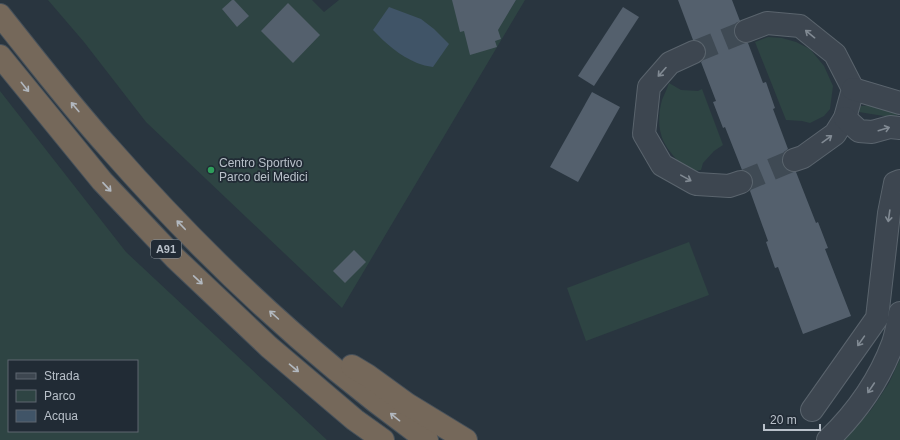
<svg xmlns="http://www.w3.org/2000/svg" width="900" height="440" font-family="Arial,sans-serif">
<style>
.green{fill:#2e4443;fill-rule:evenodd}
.water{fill:#405467}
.building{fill:#54606d}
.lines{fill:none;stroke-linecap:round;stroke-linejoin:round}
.minor-tunnel{stroke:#3f4a54;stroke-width:22;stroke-dasharray:22 11;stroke-linecap:butt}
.minor-casing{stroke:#5a646d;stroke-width:24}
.highway-casing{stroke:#47515a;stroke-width:24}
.minor{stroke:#3d4650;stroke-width:22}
.highway{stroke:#75685a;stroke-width:22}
.oneway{stroke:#818a93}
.oneway2{stroke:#b2b8bf}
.leisure-dot{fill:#2e9e5b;stroke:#212b35;stroke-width:1.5}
.labels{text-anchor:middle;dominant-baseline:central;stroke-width:3.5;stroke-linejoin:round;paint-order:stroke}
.shield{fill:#212b35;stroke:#8b949d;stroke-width:1}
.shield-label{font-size:11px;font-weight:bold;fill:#b9c1ca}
.poi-label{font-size:12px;fill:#b9c1ca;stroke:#212b35;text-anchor:start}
</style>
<rect width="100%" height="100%" fill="#29353f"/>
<g class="green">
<polygon points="48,0 312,0 324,12 339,0 481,0 480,1 506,16 516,0 525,0 342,308 146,122 84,42"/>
<polygon points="768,37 782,38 796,42 810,49 824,66 833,86 830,109 824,116 810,123 802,121 786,120 755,42"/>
<path d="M 669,83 L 681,90 L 698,91 L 702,89 L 723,145 L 714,151 L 703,163 L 701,170 C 690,172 684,168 677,160 C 671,153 663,144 661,134 C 658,124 659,110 662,100 C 664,95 667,89 669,83 Z"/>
<path d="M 0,91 L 126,252 L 327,440 L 0,440 ZM 9,361 L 137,361 L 137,431 L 9,431 Z"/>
<polygon points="889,104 900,108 896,118 859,112 860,106"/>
<polygon points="689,242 709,295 586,341 567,288"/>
<polygon points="900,359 900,440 844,440 871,410 889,383"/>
</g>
<path class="water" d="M 389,7 L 421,19 L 434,29 L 449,44 L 433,67 C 427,66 422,65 417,63 C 400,56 385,43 373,30 Z"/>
<g class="building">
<polygon points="232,0 234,0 249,16 237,27 222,9"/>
<polygon points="452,0 516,0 498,30 501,39 495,41 497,47 470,55 464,31 460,32"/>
<polygon points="678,0 732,0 740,21 736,23 734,29 734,35 738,41 744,43 748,43 763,83 766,82 775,108 773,109 788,149 784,152 782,157 782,164 786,170 791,172 796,172 816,223 818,222 828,248 825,249 851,316 803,334 778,267 775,268 766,242 768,241 750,191 753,185 753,178 749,172 742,170 725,127 723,128 713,102 716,101 701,62 704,59 706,54 705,47 701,42 696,40 693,40"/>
<polygon points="288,3 320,35 293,63 261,31"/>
<polygon points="623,7 639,17 594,86 578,76"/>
<polygon points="592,92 620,107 578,182 550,167"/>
<polygon points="354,250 366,262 345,283 333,271"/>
</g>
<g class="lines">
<g class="minor-tunnel">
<polyline points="694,52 746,31"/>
<polyline points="741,182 794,160"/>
</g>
<defs>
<g id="minor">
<polyline points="746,31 767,23 800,26 835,54 853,89 845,118 835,134 803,157 794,160"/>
<polyline points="694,52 670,63 649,87 644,134 662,165 694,183 697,184 729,186 741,182"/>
<polyline points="853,89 900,103"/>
<polyline points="845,118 859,131 872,132 890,127 900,128"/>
<polyline points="812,410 877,318 889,213 895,183 900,181"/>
<path d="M 828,440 C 857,412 879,381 893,343 C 896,334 898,323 900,313"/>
</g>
<g id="highway">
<path d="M 0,15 C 36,60 71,106 110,149 C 204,256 311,357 427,440"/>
<polyline points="0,56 102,181 175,258 269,347 355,420 383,440"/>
<polyline points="352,366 367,375 407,404 466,440"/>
</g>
</defs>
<use href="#minor" class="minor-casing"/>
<use href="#highway" class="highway-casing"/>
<use href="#minor" class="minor"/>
<use href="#highway" class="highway"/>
</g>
<defs><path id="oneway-shaft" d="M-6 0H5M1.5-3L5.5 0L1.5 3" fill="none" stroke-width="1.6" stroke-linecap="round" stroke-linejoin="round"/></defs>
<g class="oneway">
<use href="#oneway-shaft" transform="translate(810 34) rotate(-141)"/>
<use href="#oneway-shaft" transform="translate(662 72) rotate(132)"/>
<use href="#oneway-shaft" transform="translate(884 129) rotate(-17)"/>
<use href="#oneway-shaft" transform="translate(827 139) rotate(-36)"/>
<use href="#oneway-shaft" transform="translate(686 178) rotate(29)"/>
<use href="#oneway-shaft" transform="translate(889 216) rotate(98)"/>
<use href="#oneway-shaft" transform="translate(861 341) rotate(125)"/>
<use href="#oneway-shaft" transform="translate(871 388) rotate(124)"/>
</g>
<g class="oneway2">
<use href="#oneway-shaft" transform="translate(25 87) rotate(51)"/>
<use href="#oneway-shaft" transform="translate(75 107) rotate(-130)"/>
<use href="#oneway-shaft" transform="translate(107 187) rotate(47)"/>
<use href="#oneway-shaft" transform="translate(181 225) rotate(-134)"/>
<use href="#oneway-shaft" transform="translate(198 280) rotate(43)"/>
<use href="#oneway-shaft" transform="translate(274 315) rotate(-138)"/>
<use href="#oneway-shaft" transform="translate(294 368) rotate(40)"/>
<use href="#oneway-shaft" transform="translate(395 417) rotate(-141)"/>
</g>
<circle class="leisure-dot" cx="211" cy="170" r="4"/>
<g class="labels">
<rect class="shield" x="151" y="240" width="30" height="18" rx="3"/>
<g class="shield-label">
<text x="166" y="249">A91</text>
</g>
<g class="poi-label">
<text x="219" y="163">Centro Sportivo<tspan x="219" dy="14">Parco dei Medici</tspan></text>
</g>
</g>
<rect x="8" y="360" width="130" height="72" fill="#212b35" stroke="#5e6771"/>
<rect x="16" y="373" width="20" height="6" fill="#3d4650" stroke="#5e6771"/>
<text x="44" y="380" font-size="12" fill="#b9c1ca">Strada</text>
<rect x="16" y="390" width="20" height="12" fill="#2e4443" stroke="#5e6771"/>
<text x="44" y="400" font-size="12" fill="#b9c1ca">Parco</text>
<rect x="16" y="410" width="20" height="12" fill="#405467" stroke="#5e6771"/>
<text x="44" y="420" font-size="12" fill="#b9c1ca">Acqua</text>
<path d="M764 424v6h56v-6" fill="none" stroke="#b9c1ca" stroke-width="2"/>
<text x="770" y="424" font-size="12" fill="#b9c1ca" stroke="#212b35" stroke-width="3" paint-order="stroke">20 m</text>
</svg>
